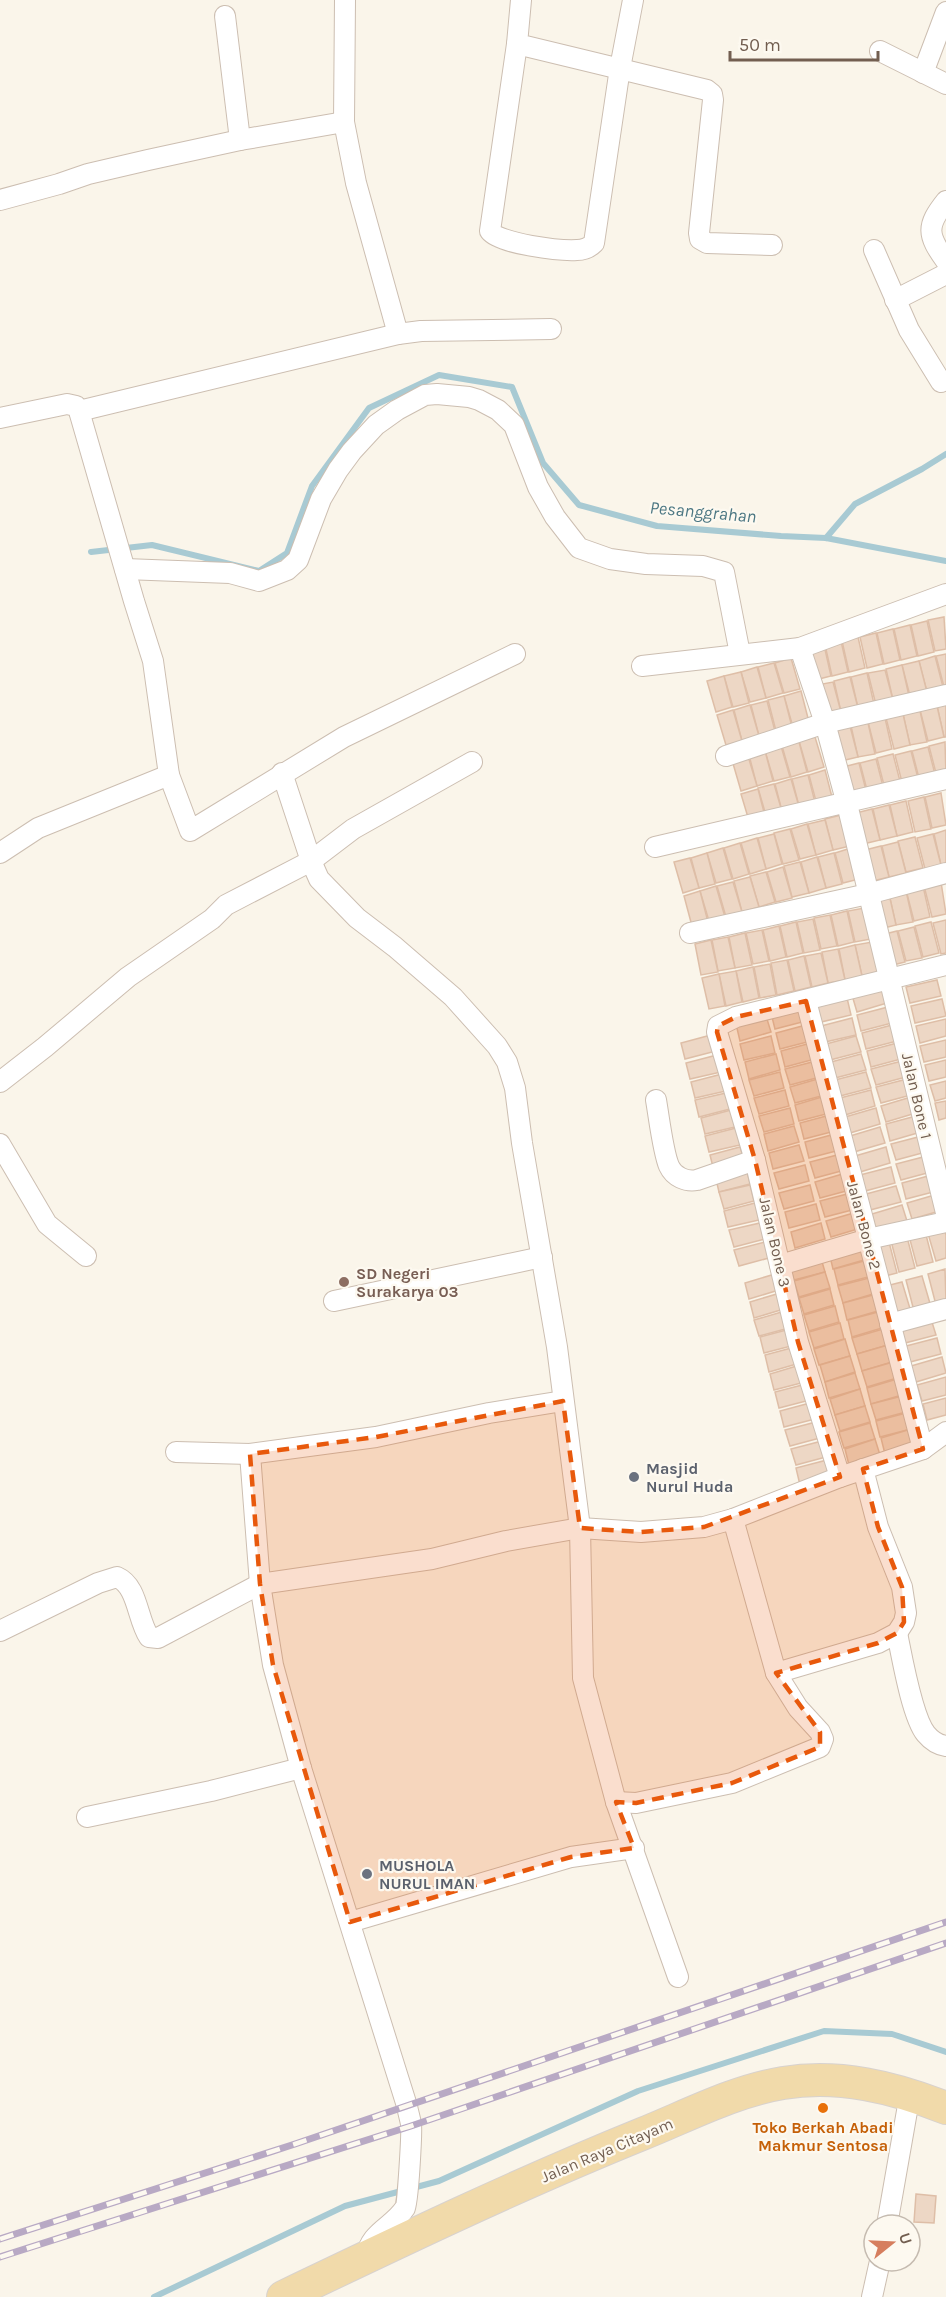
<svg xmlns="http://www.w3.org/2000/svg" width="946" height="2297" font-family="Karla,sans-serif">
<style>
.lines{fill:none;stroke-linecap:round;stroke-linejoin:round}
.stream{stroke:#a8cad3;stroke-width:6}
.building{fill:#edd7c5;stroke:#debea7;stroke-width:1.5}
.minor-casing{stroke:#ccbeb1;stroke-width:22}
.primary-casing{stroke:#d8d2ce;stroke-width:34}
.minor{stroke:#fff;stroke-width:20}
.primary{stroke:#f1daaa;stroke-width:32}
.rail-casing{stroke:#b8a9c4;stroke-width:7}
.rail{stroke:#fdf9f0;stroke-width:4.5;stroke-dasharray:14;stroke-linecap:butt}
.marked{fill:#e8590c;fill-opacity:0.2;stroke:#e8590c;stroke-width:4.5;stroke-dasharray:12 8;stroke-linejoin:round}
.education-dot{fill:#8d6e63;stroke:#fdf9f0;stroke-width:2}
.worship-dot{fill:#6b7280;stroke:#fdf9f0;stroke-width:2}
.food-dot{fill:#e8710a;stroke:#fdf9f0;stroke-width:2}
.labels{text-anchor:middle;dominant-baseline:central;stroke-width:4.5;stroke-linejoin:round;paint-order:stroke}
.street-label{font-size:16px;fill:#725e50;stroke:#fdf9f0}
.education-label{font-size:16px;font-weight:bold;fill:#785e54;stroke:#fdf9f0;text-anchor:start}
.worship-label{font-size:16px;font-weight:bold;fill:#5b616d;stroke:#fdf9f0;text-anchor:start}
.food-label{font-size:16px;font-weight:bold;fill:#c56008;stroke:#fdf9f0}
.water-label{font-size:18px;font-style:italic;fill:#4c7783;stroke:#fdf9f0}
</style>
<rect width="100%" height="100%" fill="#faf5ea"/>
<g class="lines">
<g class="stream">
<polyline points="826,538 855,504 922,469 946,454"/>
<polyline points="91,552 152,545 259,571 287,553 312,486 369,408 439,375 512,387 543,463 579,505 657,526 781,536 826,538 946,561"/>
<polyline points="154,2297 345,2206 439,2181 638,2091 824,2031 892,2034 946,2052"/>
</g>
</g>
<g class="building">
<polygon points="944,617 946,649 935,651 928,620"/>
<polygon points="927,621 934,652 918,656 911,625"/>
<polygon points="910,625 917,656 901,660 894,629"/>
<polygon points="893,629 900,660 884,664 877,633"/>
<polygon points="876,633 883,664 867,668 860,637"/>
<polygon points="858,637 865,668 849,672 842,641"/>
<polygon points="841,641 848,672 832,676 825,645"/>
<polygon points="824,645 831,676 815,680 808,649"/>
<polygon points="946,654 946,687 944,687 936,656"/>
<polygon points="935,656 943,687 927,692 919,661"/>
<polygon points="791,658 800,689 784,693 775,663"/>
<polygon points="919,661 927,692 910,696 902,665"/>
<polygon points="774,663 783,693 766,698 758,667"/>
<polygon points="902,665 909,696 893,700 886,669"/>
<polygon points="757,667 766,698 750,702 741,672"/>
<polygon points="885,670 893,700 876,705 868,673"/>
<polygon points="741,672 749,703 733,707 724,676"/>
<polygon points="867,673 874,704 858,708 851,677"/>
<polygon points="724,676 732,707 716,712 707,681"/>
<polygon points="850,677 858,708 841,712 834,681"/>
<polygon points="833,682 841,712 825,717 817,685"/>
<polygon points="801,691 809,722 793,727 784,696"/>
<polygon points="784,696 792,727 776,731 768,700"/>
<polygon points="767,701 775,731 759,736 751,705"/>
<polygon points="946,704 946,737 944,737 937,706"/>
<polygon points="750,705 759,736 742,741 734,710"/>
<polygon points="937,706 944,737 928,741 920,710"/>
<polygon points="733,710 742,741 726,745 717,715"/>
<polygon points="920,711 927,742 910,745 903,714"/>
<polygon points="903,714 910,745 894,749 886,718"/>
<polygon points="885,718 892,749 876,753 868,722"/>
<polygon points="868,723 875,754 858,757 851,726"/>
<polygon points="850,726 858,757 841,761 834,730"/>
<polygon points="815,737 824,767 808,772 799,741"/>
<polygon points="799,742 807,772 791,777 782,746"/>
<polygon points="945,742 946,775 937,777 929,746"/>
<polygon points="781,746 790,777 774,781 765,751"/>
<polygon points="928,747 936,778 920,782 912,751"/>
<polygon points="765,751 773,781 757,786 749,755"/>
<polygon points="911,751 919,782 903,786 895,755"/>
<polygon points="893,754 901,785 885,789 877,758"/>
<polygon points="748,756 757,786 741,791 732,760"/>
<polygon points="876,759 884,790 868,794 860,763"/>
<polygon points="859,763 867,794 851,798 843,767"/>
<polygon points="825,770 833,801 817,805 809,775"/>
<polygon points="808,775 816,806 800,810 792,779"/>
<polygon points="791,779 800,810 783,815 775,784"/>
<polygon points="774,784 783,815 767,819 758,788"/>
<polygon points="758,789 766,820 750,824 741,794"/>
<polygon points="941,793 946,825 932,828 925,797"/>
<polygon points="924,797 931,829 915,832 908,801"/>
<polygon points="906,801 913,832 897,836 890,805"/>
<polygon points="889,805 897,836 880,840 873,809"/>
<polygon points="872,809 880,840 863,844 856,813"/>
<polygon points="841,815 850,846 833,850 825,819"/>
<polygon points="825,820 833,850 816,855 808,824"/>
<polygon points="807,824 816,855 800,859 791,829"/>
<polygon points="790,829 799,860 783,864 774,833"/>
<polygon points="946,830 946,863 941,865 934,834"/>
<polygon points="774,834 782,864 766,869 758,838"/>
<polygon points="933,834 941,865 925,869 917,838"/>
<polygon points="915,837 923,868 906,872 898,841"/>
<polygon points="757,838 766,869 750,874 741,843"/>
<polygon points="898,842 906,873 889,877 882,846"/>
<polygon points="740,843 749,874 733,879 724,848"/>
<polygon points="881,846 889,877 873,881 865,850"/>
<polygon points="723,848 732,879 716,883 707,853"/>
<polygon points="851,848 859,879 843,883 835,853"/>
<polygon points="707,853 715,884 699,888 691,858"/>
<polygon points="834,853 842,884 826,888 818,857"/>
<polygon points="817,857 826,888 809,893 801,862"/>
<polygon points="690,858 699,888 683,893 674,862"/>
<polygon points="800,862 809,893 792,897 784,866"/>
<polygon points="783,867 792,898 776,902 767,872"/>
<polygon points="766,872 775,902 759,907 750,876"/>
<polygon points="750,877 759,907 742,912 734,881"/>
<polygon points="733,882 742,912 726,917 717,886"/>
<polygon points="941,882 946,914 932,917 924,886"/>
<polygon points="716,886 725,917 709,921 700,891"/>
<polygon points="923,886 930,917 914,921 906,890"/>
<polygon points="700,891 708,922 692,926 684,896"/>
<polygon points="906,891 913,922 896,925 889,894"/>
<polygon points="889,894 896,925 880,929 873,898"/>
<polygon points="864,908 871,939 855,942 848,911"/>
<polygon points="847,911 854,942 838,946 831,915"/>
<polygon points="830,915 837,946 821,949 814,918"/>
<polygon points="813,919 820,950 804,953 797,922"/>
<polygon points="946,920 946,953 941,954 933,923"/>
<polygon points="796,922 803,953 787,957 780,926"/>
<polygon points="931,922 939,953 923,957 915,926"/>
<polygon points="779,926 786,957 770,961 763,930"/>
<polygon points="914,927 922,958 906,961 898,931"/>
<polygon points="762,930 769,961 753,964 746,933"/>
<polygon points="897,931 905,962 889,966 881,935"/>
<polygon points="745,933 752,965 735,968 729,937"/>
<polygon points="728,937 735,968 718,971 712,940"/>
<polygon points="711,940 718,972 701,975 695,944"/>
<polygon points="872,942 879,973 862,976 855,945"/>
<polygon points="855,945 862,976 845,980 839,949"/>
<polygon points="838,949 845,980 828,983 822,952"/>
<polygon points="821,953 828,983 812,987 805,956"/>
<polygon points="804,956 811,987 795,991 788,960"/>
<polygon points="787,960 794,991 777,995 771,963"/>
<polygon points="770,964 776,995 760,998 754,967"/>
<polygon points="753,967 759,998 743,1002 736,971"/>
<polygon points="736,971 742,1002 726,1006 719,974"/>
<polygon points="719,974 725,1006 709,1009 702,978"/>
<polygon points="937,980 941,996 910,1003 906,987"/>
<polygon points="883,987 887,1003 857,1012 852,995"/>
<polygon points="847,998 851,1015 821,1022 816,1006"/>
<polygon points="942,999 946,1016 915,1023 911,1006"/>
<polygon points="802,1005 806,1021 775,1029 771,1013"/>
<polygon points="888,1007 892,1023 861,1031 857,1015"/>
<polygon points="766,1016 771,1032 740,1041 736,1024"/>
<polygon points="852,1018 856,1035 825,1042 821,1026"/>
<polygon points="946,1019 946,1036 920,1043 916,1026"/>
<polygon points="806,1025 811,1041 780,1049 776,1033"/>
<polygon points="892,1025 897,1041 866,1049 862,1033"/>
<polygon points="711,1035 716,1051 685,1059 681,1043"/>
<polygon points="771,1036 775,1053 744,1060 740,1044"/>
<polygon points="856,1036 861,1052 830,1060 826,1044"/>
<polygon points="946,1040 946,1057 924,1062 920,1046"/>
<polygon points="811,1043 815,1059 785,1067 781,1051"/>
<polygon points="897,1043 901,1059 871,1067 867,1051"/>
<polygon points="776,1054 780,1070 749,1079 745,1062"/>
<polygon points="861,1054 866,1070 835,1078 831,1062"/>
<polygon points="717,1055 721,1072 690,1079 686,1063"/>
<polygon points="946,1060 946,1077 929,1081 925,1065"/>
<polygon points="816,1061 820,1077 790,1085 785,1069"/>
<polygon points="902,1061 906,1077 876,1085 871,1069"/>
<polygon points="780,1072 784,1088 754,1096 749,1080"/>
<polygon points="866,1072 871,1088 840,1096 835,1080"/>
<polygon points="722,1074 726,1091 695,1098 691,1082"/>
<polygon points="821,1078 825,1095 795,1103 790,1087"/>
<polygon points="907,1079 911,1095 881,1103 876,1087"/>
<polygon points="946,1081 946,1098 935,1101 930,1085"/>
<polygon points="785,1090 789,1106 759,1114 754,1098"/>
<polygon points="871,1090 875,1106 845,1115 840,1098"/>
<polygon points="726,1093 730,1109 699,1117 695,1100"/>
<polygon points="825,1096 830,1113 799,1121 795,1105"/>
<polygon points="911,1097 916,1113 886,1122 881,1106"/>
<polygon points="946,1101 946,1118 939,1120 935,1103"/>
<polygon points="790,1108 794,1124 764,1132 759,1116"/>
<polygon points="876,1108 880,1124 850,1133 845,1117"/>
<polygon points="731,1110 735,1127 705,1134 701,1118"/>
<polygon points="830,1115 835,1131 804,1139 800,1123"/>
<polygon points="916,1116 921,1132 890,1141 886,1124"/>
<polygon points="794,1126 799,1142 768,1151 764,1134"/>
<polygon points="880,1127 885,1143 854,1152 850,1136"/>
<polygon points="736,1128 740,1145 709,1152 705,1136"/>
<polygon points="835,1134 840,1150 809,1158 805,1142"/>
<polygon points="922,1136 926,1152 896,1160 891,1144"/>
<polygon points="799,1145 804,1161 773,1169 769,1153"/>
<polygon points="740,1147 745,1163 714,1171 710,1155"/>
<polygon points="886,1147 890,1163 860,1172 855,1156"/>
<polygon points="841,1154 845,1170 815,1178 810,1162"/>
<polygon points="927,1156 931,1172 901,1180 896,1164"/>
<polygon points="805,1165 809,1181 779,1189 774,1173"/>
<polygon points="746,1167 750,1184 719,1192 715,1175"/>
<polygon points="891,1167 895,1183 865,1191 860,1175"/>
<polygon points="846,1173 850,1190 820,1198 815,1182"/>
<polygon points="932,1175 937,1191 906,1199 902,1183"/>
<polygon points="750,1185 754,1201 724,1209 719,1192"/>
<polygon points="810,1185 814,1201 784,1209 779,1193"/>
<polygon points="896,1186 901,1202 870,1210 866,1194"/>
<polygon points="851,1193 856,1209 825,1217 820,1201"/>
<polygon points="938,1194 943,1210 912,1219 907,1203"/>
<polygon points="755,1203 759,1220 728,1227 724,1211"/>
<polygon points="816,1204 820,1220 789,1228 785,1212"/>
<polygon points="902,1205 907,1221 876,1230 872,1214"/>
<polygon points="857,1212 861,1228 831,1237 826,1221"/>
<polygon points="760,1223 765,1239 734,1247 729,1230"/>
<polygon points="821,1223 825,1239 795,1248 791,1232"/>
<polygon points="944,1226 946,1235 946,1258 936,1261 927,1230"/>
<polygon points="925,1231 933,1262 917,1266 909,1236"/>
<polygon points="907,1237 915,1268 899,1272 891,1241"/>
<polygon points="765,1242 769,1258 739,1266 734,1250"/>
<polygon points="889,1242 897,1273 881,1277 873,1246"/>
<polygon points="859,1244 864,1260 833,1269 829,1252"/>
<polygon points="820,1255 825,1272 794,1280 789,1264"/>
<polygon points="864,1261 868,1277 838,1285 834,1269"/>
<polygon points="945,1269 946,1302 936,1305 928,1274"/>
<polygon points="825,1272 830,1288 799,1297 794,1281"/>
<polygon points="775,1274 779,1290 749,1299 745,1283"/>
<polygon points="922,1276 931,1307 914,1311 906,1280"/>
<polygon points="869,1278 873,1294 843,1303 838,1286"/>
<polygon points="902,1282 911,1312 895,1317 886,1286"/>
<polygon points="830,1289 834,1305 804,1314 799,1298"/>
<polygon points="780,1293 784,1309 754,1318 750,1302"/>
<polygon points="873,1295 878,1311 847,1320 843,1303"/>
<polygon points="835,1306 839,1322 809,1331 804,1315"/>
<polygon points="785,1311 789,1328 759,1336 754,1320"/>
<polygon points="878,1312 882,1328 852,1337 848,1320"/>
<polygon points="931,1319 936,1335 905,1343 901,1327"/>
<polygon points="840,1323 844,1339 814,1348 809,1332"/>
<polygon points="790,1329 795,1345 764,1353 760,1337"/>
<polygon points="883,1329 888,1345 857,1354 852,1338"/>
<polygon points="937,1338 941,1354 910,1362 906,1346"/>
<polygon points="845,1339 850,1356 819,1365 814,1349"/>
<polygon points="888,1345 892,1362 862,1371 857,1354"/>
<polygon points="795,1347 800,1363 769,1372 765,1355"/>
<polygon points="850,1356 855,1372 825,1382 820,1365"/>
<polygon points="942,1357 946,1373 916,1382 911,1366"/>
<polygon points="893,1362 897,1378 867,1387 862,1371"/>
<polygon points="800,1365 805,1382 774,1390 770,1374"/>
<polygon points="855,1373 860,1389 829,1398 825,1382"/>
<polygon points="946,1377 946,1395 922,1401 917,1385"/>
<polygon points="897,1379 902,1395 871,1404 867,1388"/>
<polygon points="806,1384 810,1400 779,1408 775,1392"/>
<polygon points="860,1389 865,1406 835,1415 830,1399"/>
<polygon points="902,1396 906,1412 876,1420 871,1404"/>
<polygon points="946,1398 946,1415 927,1420 923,1404"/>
<polygon points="810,1403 815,1419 784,1427 780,1411"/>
<polygon points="865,1406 870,1422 840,1431 835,1415"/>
<polygon points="906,1413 911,1429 880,1437 876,1421"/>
<polygon points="816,1422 820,1438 790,1446 785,1430"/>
<polygon points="870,1423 875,1439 844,1448 839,1432"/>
<polygon points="911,1429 916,1445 885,1454 881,1438"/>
<polygon points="875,1439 880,1455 849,1465 845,1449"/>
<polygon points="822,1441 826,1457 796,1465 791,1449"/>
<polygon points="827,1460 831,1476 800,1485 796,1468"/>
<polygon points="916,2194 936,2196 934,2223 914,2222"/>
</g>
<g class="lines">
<defs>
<g id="minor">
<polyline points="345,0 344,122 356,183 398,334 421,331 551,329"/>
<polyline points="521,0 517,44 707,90 712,94 713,100 699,233 700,239 707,243 772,245"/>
<polyline points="225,16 240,140"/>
<path d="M 517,44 L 490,231 C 500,244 560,251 577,250 C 584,250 590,247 594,243 L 620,68 L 633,0"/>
<polyline points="880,51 946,84"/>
<polyline points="923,73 946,12"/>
<polyline points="0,200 59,184 88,174 148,160 240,140 344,122"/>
<path d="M 946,201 C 926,226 927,235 946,261"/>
<polyline points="874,250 909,330 941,382"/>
<polyline points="895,300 946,274"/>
<polyline points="79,411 398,334"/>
<polyline points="0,418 67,404 76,406 79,411 134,601 153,661 169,775 190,831 344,737 515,654"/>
<polyline points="125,569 230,573 259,581 287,570 298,560 321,499 338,470 352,451 376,425 397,410 425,395 437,394 469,397 479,400 498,410 514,425 538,487 555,517 579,548 610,559 646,564 703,566 724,572 740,654"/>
<polyline points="800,648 825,723 847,804 946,1213"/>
<polyline points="642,666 800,648 946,594"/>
<polyline points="726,756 825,723 946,695"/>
<polyline points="282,773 311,861 319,879 357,918 395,947 453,997 497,1046 507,1062 515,1088 522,1143 557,1347 580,1528 583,1678 616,1802 678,1977"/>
<polyline points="655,847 946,779"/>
<polyline points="0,853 38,828 169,775"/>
<polyline points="690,933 868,894 946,873"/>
<polyline points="806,1001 923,1449"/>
<polyline points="0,1082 45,1047 128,977 212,919 226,905 311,861 353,829 472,762"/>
<path d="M 656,1100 C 659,1117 663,1152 669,1166 C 674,1177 686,1182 697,1180 L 755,1160"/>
<polyline points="0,1144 47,1224 86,1256"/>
<polyline points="780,1265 868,1239 946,1222"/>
<polyline points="334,1301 542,1257"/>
<polyline points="890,1324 946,1309"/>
<polyline points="176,1452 250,1454 376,1437 489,1413 563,1401"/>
<path d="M 250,1454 L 260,1584 L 273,1665 L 301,1768 L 407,2106 C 408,2112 410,2118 411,2124 C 412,2133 408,2203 405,2208 C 392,2228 370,2231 366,2258"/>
<polyline points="840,1477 798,1342 755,1160 717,1032 718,1026 736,1017 946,965"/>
<path d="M 0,1631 L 98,1583 L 117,1577 C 138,1586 137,1619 149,1637 L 158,1638 L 260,1584 L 432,1559 L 506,1541 L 580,1528 L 641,1532 L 704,1527 L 733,1519 L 840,1477 L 923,1449 L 946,1432"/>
<path d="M 897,1633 C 902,1657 912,1717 926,1734 C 931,1740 938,1745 946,1746"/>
<polyline points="776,1673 878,1643 897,1633 904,1622 906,1613 902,1587 878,1527 863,1469"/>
<polyline points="616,1802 636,1803 732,1783 820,1747 823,1739 820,1732 798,1708 776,1673 733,1519"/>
<polyline points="87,1817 211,1791 301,1768"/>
<polyline points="350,1922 571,1857 634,1848"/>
<polyline points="887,2225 910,2094"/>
<polyline points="872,2297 880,2261"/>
</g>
<path id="primary" d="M 283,2297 C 402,2240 521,2183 642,2134 C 687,2116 734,2091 783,2083 C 839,2074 893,2087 946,2108"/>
</defs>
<use href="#minor" class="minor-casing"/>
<use href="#primary" class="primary-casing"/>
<use href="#minor" class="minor"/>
<use href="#primary" class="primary"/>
<defs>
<g id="rail">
<polyline points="0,2239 295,2144 946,1922"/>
<polyline points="0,2257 411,2126 946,1943"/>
</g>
</defs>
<use href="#rail" class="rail-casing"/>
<use href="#rail" class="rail"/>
</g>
<path class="marked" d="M 806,1001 L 923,1449 L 863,1469 L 878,1527 L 902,1587 L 904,1622 L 897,1633 L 878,1643 L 776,1673 L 820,1732 L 820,1747 L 732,1783 L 636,1803 L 616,1802 L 634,1848 L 571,1857 L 350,1922 L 273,1665 L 260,1584 L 250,1454 L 376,1437 L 563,1401 L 580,1528 L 641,1532 L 704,1527 L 840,1477 L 798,1342 L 755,1160 L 717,1032 L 718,1026 L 736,1017 Z"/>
<circle class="education-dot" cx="344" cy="1282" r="6"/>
<g class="worship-dot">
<circle cx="634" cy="1477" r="6"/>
<circle cx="367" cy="1874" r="6"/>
</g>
<circle class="food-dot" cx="823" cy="2108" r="6"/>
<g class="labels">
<g class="street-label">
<text transform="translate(917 1096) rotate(77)">Jalan Bone 1</text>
<text transform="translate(864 1225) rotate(75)">Jalan Bone 2</text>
<text transform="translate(775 1242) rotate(77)">Jalan Bone 3</text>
<text transform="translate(607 2150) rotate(-23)">Jalan Raya Citayam</text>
</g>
<g class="education-label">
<text x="356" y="1273">SD Negeri<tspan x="356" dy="18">Surakarya 03</tspan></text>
</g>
<g class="worship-label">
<text x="646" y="1468">Masjid<tspan x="646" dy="18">Nurul Huda</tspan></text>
<text x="379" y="1865">MUSHOLA<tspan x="379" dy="18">NURUL IMAN</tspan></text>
</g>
<g class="food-label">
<text x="823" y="2127">Toko Berkah Abadi<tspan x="823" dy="18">Makmur Sentosa</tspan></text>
</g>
<g class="water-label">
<text transform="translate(703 512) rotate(5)">Pesanggrahan</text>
</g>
</g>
<g transform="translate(892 2243) rotate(72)"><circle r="28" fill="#fdf9f0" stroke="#c5bbb0" stroke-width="1.5"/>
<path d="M0-4.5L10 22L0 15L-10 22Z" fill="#d67e5e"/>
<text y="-9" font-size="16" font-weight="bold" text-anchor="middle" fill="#725e50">U</text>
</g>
<path d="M730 51v9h148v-9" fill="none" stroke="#725e50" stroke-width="3"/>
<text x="739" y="51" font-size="18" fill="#725e50" stroke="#fdf9f0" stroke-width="4.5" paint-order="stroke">50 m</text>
</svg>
